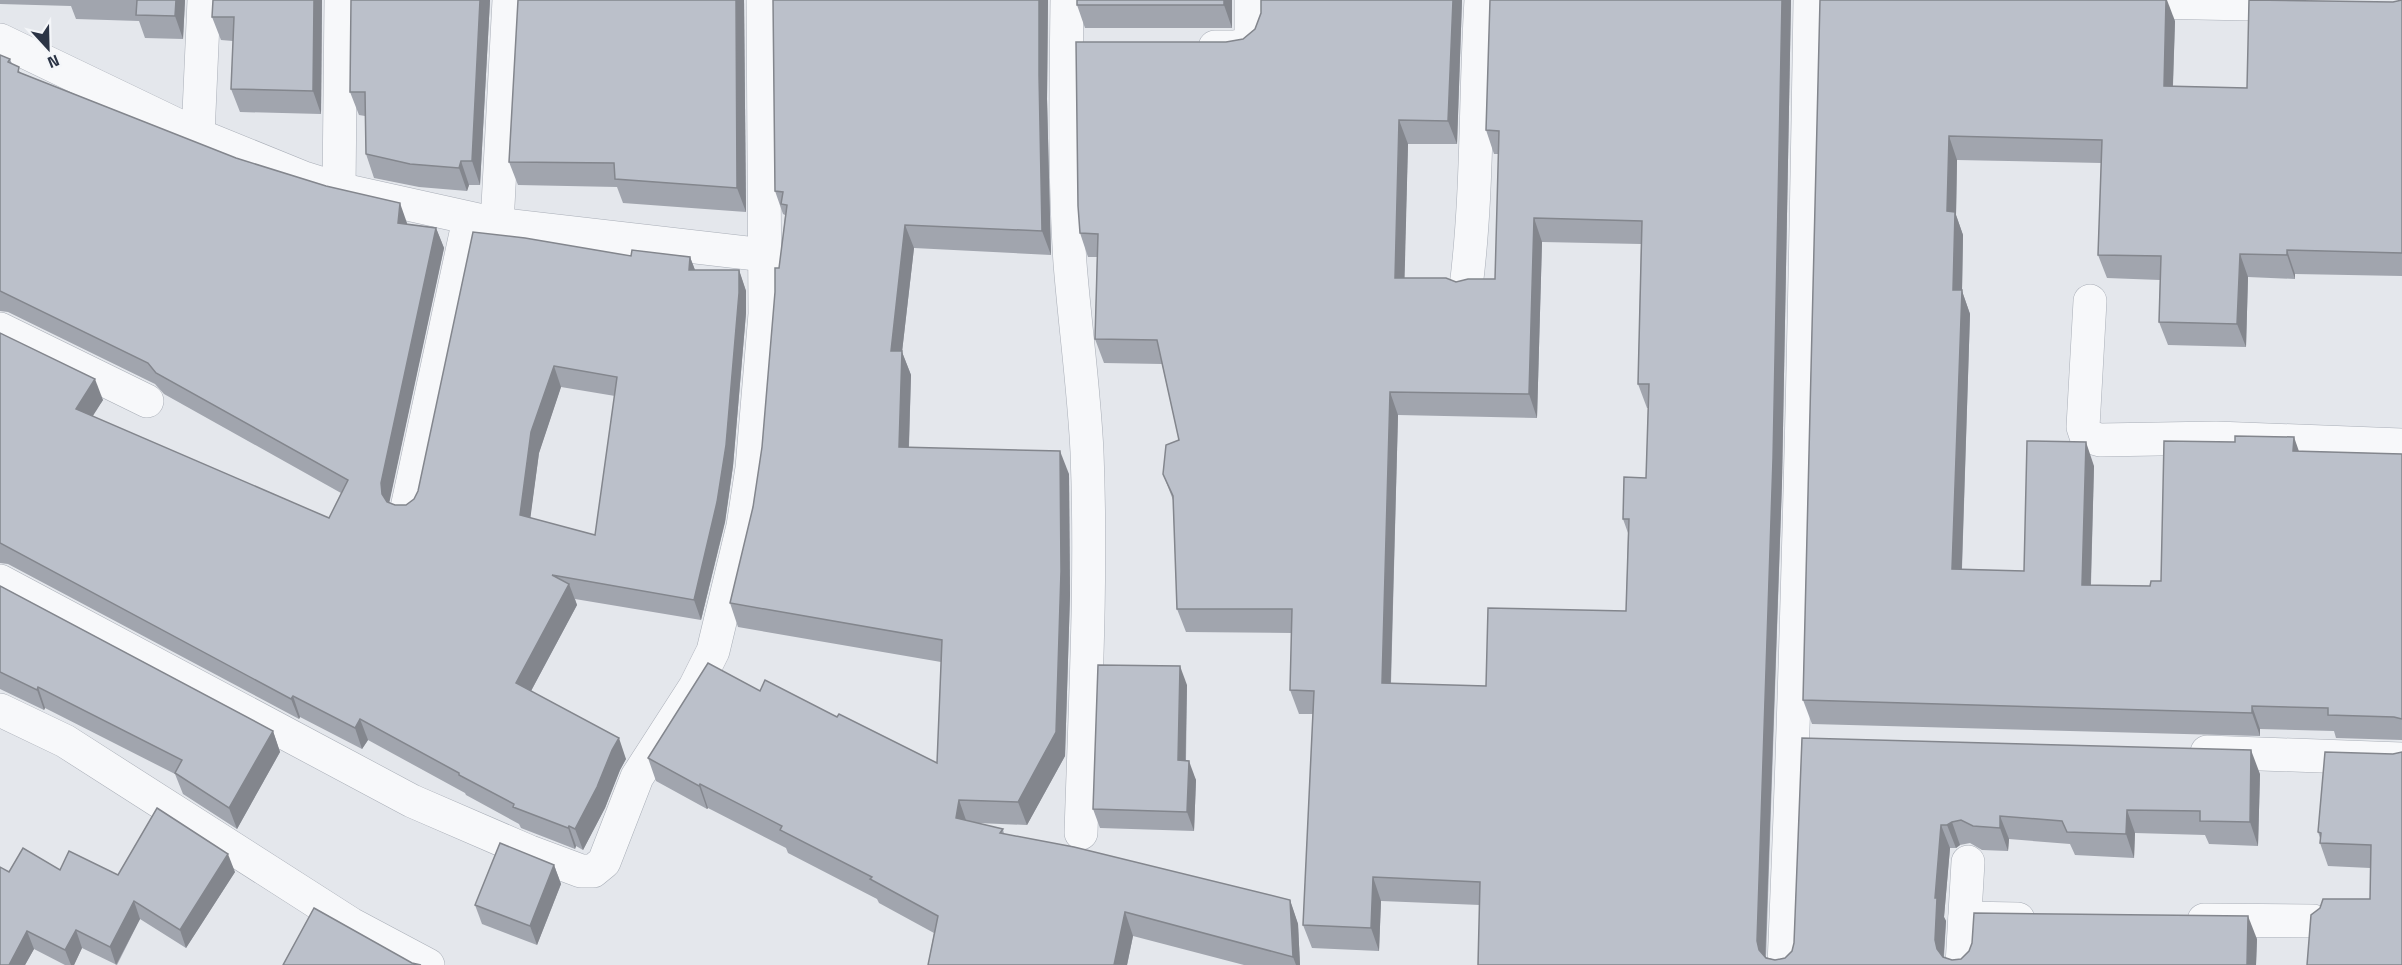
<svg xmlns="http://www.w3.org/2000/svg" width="2402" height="965" font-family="'Titillium Web',sans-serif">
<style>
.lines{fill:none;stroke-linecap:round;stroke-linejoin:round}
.minor-casing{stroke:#a9aeb7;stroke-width:34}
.minor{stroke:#f7f8fa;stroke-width:33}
.wall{fill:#a1a5ae;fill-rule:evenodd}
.shaded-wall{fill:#83868d}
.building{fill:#bbc0ca;stroke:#83868d;stroke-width:1.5;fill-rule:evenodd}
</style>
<rect width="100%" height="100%" fill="#e4e7ec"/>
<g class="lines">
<defs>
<g id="minor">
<path d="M 1067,0 C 1066,88 1064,175 1070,263 C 1075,326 1084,389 1087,452 C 1092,579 1085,706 1081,833"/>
<polyline points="2044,0 2295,5"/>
<polyline points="0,40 198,135 304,178 339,189 497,224 765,255"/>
<polyline points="1215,47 1235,47 1247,44 1251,36 1251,0"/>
<polyline points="198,135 204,0"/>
<polyline points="339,189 341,0"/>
<polyline points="497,224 509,0"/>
<path d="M 1466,287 C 1478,192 1475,95 1481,0"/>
<polyline points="2090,301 2083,427 2086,436 2100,440 2216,438 2402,445"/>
<polyline points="0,329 147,401"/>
<polyline points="407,508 469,219"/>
<polyline points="0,581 412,801 530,852 581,871 593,871 604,862 637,777 695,687 713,651 743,526 752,468 765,314 763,0"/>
<polyline points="0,710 65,741 351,924 428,965"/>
<polyline points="2207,752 2402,759"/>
<polyline points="1965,918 2018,919"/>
<polyline points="2204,920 2313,921"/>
<path d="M 1784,965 C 1798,643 1805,322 1810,0"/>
<polyline points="1962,965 1968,862"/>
</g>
</defs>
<use href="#minor" class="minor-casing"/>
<use href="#minor" class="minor"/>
</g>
<g class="wall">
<polygon points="0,0 185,0 183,39 145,38 139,21 76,19 71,6 0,4"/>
<polygon points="322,0 321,114 240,112 231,89 233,41 221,40 212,17"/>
<polygon points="490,0 480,185 469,185 467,191 419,187 374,178 366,154 365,116 359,115 350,92"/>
<polygon points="744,0 746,212 623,203 617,187 518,185 509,162"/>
<polygon points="773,0 1048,0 1047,99 1051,255 914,248 902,352 911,375 909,447 1069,474 1070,595 1065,756 1027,825 978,823 1003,829 1004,834 1290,900 1298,924 1300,965 1244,965 1133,936 1127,965 928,965 934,933 879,903 877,899 788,853 786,848 708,808 707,809 656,781 648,758 760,691 837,717 937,763 941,662 738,627 730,603 753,507 762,447 785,216 785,215 783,214 775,191"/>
<polygon points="1232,0 1232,28 1085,28 1077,5"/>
<path d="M 1261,0 L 1462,0 L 1457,144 L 1408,144 L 1404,278 L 1456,282 L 1495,279 L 1499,154 L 1494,154 L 1486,130 L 1490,0 L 1791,0 L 1782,482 L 1766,957 L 1775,960 L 1785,958 L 1792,951 L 1794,943 L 1802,738 L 2260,774 L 2258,846 L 2209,844 L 2205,835 L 2135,833 L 2134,858 L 2075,855 L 2070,844 L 2009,839 L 2008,851 L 1982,850 L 1970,843 L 1960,845 L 1956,848 L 1950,848 L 1944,917 L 1946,921 L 1944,957 L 1952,960 L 2257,939 L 2256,965 L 1478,965 L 1480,905 L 1381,901 L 1379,951 L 1312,948 L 1303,925 L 1313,714 L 1299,714 L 1290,690 L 1292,633 L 1186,632 L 1177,609 L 1173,500 L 1163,474 L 1179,440 L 1162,364 L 1104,363 L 1095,339 L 1097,257 L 1088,257 L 1080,233 L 1226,42 L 1243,39 L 1255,29 L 1261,13 ZM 1542,242 L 1641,244 L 1638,384 L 1647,408 L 1648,408 L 1646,478 L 1623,519 L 1628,533 L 1626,611 L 1486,686 L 1391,684 L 1398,415 L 1537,418 Z"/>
<polygon points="1820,0 2175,21 2173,86 2247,88 2393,2 2402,0 2402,276 2295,274 2295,279 2248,277 2246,347 2168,345 2159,322 2160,280 2107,278 2098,255 2101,163 1957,160 1956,215 1963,235 1962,291 1970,314 1962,569 2024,571 2094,466 2091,585 2150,586 2161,581 2299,451 2402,454 2402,740 2336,738 2334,731 2260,729 2260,736 1812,724 1803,700"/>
<path d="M 0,55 L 10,59 L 12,64 L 21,73 L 236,158 L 407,223 L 407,224 L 436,228 L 444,248 L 389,502 L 395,505 L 406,505 L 414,499 L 631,256 L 690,257 L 695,270 L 739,270 L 746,291 L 746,313 L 733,466 L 725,522 L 701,620 L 575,599 L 577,605 L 531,691 L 626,759 L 620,770 L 605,808 L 583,850 L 576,846 L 575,849 L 521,828 L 519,824 L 466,795 L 465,793 L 368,740 L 362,749 L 300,717 L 299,719 L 8,564 L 0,563 L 0,333 L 103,400 L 92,416 L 329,518 L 341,493 L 164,394 L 155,384 L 8,312 L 0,311 ZM 561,387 L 615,396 L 595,535 L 530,518 L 539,453 Z"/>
<polygon points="0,586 273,731 280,752 237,829 183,794 175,774 45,708 44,710 0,689"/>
<polygon points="1187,685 1186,761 1196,780 1194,831 1100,828 1093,809"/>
<polygon points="2393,754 2370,899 2370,868 2328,866 2320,843 2320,838 2318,832"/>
<polygon points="554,865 561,884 537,945 482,924 475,905"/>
<polygon points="60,870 118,875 235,872 186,948 140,919 117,965 82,948 74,965 65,965 34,949 25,965 9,872"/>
</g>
<g class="shaded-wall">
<polygon points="176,0 185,0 183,39 175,16"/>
<polygon points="314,0 322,0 321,114 313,91"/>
<polygon points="480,0 490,0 480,185 472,161"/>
<polygon points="736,0 744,0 746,212 737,188"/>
<polygon points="1039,0 1048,0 1047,99 1051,255 1042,231 1039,75"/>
<polygon points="1224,0 1232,0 1232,28 1224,5"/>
<polygon points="1453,0 1462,0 1457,144 1448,121"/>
<polygon points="1782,0 1791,0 1782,482 1765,965 1759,950 1757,941"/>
<polygon points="2166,0 2167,0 2175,21 2172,109 2164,86"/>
<polygon points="1399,120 1408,144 1404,301 1395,278"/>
<polygon points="1949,136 1957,160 1956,215 1963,235 1962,291 1970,314 1961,592 1952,569 1947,211"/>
<polygon points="461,161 469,185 467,191 459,168"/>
<polygon points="400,203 407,223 406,244 398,223"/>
<polygon points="1534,218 1542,242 1537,418 1529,394"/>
<polygon points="905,225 914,248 902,352 911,375 908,470 899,447 891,351"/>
<polygon points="436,228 444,248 389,504 382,494 381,483"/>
<polygon points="2287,250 2295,274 2295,279 2287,255"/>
<polygon points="2240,254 2248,277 2246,347 2237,324"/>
<polygon points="690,257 698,278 689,270"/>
<polygon points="739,270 746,291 746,313 733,466 725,522 701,620 694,600"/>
<polygon points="554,366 561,387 539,453 528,536 520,515 531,432"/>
<polygon points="95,379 103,400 84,430 76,409"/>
<polygon points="1390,392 1398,415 1390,707 1382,683"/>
<polygon points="2294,437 2302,460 2293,451"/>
<polygon points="2086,442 2094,466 2090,609 2082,585"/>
<polygon points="1060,451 1069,474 1070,595 1065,756 1027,825 1018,802"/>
<polygon points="569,584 577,605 524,704 516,683"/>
<polygon points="1180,666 1187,685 1185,779 1178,760"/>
<polygon points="38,687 45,708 44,710 37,690"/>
<polygon points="293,696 300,717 299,719 291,699"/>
<polygon points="2252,706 2260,729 2260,736 2252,713"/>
<polygon points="360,719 368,740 362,749 355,728"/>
<polygon points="273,731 280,752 237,829 229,808"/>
<polygon points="619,738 626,759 620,770 605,808 583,850 575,829 612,750"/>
<polygon points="2251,750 2260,774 2258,846 2250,822"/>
<polygon points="1189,761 1196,780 1194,831 1187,812"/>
<polygon points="700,784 708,808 707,809 699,786"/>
<polygon points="959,800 967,823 956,818"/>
<polygon points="2127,810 2135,833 2134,858 2126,834"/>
<polygon points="2000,816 2009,839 2008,851 2000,828"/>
<polygon points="1952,822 1960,845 1956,848 1947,825"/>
<polygon points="1941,825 1950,848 1944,917 1946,921 1943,965 1937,949 1935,940 1935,898"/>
<polygon points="569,826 576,846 575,849 568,828"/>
<polygon points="228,854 235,872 186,948 180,930"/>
<polygon points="554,865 561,884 537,945 530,926"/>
<polygon points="1373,877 1381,901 1379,951 1371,928"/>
<polygon points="1290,900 1298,924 1300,965 1296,965 1293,957"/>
<polygon points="134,901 140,919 116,965 110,947"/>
<polygon points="1125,912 1133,936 1127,965 1114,965"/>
<polygon points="2248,916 2257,939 2256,965 2247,965"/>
<polygon points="76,930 82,948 74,965 71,965 65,950"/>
<polygon points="27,931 34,949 25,965 9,965"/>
</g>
<g class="building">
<polygon points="137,0 176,0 175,16 136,15"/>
<polygon points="213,0 314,0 313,91 231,89 234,17 212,17"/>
<polygon points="351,0 480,0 472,161 461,161 459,168 410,164 366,154 365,92 350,92"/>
<polygon points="518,0 736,0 737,188 615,179 614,163 509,162"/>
<polygon points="773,0 1039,0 1039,75 1042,231 905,225 891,351 902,351 899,447 1060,451 1061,571 1056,732 1018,802 959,800 956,818 1003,829 1000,833 1074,847 1290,900 1293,957 1125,912 1114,965 928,965 938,916 870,879 872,877 780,830 782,826 700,784 699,786 648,758 708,663 760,691 765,680 837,717 839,714 937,763 942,640 730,603 753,507 762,447 775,292 775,268 779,268 787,205 781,204 783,192 775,191"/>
<rect x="1077" y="0" width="147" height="5"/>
<path d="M 1261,0 L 1453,0 L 1448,121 L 1399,120 L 1395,278 L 1446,278 L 1456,282 L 1468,279 L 1495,279 L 1499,131 L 1486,130 L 1490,0 L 1782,0 L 1773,459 L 1757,941 L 1759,950 L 1766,958 L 1775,960 L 1785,958 L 1792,951 L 1794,943 L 1802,738 L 2251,750 L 2250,822 L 2200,821 L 2200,811 L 2127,810 L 2126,834 L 2067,832 L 2062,821 L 2000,816 L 2000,828 L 1973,826 L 1961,820 L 1952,822 L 1947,825 L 1941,825 L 1935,898 L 1937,898 L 1935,940 L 1937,949 L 1943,957 L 1952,960 L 1961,959 L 1969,951 L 1972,943 L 1974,913 L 2248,916 L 2247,965 L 1478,965 L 1480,882 L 1373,877 L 1371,928 L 1303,925 L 1314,691 L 1290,690 L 1292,609 L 1177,609 L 1173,496 L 1163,474 L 1166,445 L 1179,440 L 1157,340 L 1095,339 L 1098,234 L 1080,233 L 1078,206 L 1076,42 L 1226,42 L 1243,39 L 1255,29 L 1261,13 ZM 1534,218 L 1642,221 L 1638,384 L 1649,384 L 1646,478 L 1624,477 L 1623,519 L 1629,519 L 1626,611 L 1488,608 L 1486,686 L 1382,683 L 1390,392 L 1529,394 Z"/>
<polygon points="1820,0 2166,0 2164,86 2247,88 2249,0 2393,2 2402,0 2402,253 2287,250 2287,255 2240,254 2237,324 2159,322 2161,256 2098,255 2102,140 1949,136 1947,211 1955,212 1953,290 1962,290 1952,569 2024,571 2027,441 2086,442 2082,585 2150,586 2151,581 2161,581 2164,441 2235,442 2235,436 2294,437 2293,451 2402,454 2402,719 2394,717 2328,715 2328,708 2252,706 2252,713 1803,700"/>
<path d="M 0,55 L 10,59 L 8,62 L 19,67 L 18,72 L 236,158 L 326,186 L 400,203 L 398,223 L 436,228 L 381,483 L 382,494 L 387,502 L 395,505 L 406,505 L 414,499 L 418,491 L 473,232 L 525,238 L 631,256 L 632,250 L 690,257 L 689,270 L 739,270 L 739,293 L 726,445 L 717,502 L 694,600 L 552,575 L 569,584 L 516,683 L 619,738 L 612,750 L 597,787 L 575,829 L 569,826 L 568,828 L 513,807 L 514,804 L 459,775 L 459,773 L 360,719 L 355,728 L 293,696 L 291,699 L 0,543 L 0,333 L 95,379 L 76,409 L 329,518 L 348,480 L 156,373 L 148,363 L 0,291 ZM 554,366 L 617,377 L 595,535 L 520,515 L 531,432 Z"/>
<polygon points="0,586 273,731 229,808 175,773 182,760 38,687 37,690 0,672"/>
<polygon points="1098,665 1180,666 1178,760 1189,761 1187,812 1093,809"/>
<polygon points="2325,752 2393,754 2402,752 2402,965 2307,965 2311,915 2320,908 2323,899 2370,899 2371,845 2320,843 2321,833 2318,832"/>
<polygon points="157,808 228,854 180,930 134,901 110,947 76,930 65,950 27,931 9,965 0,965 0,867 9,872 23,848 60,870 69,851 118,875"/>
<polygon points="500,843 554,865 530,926 475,905"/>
<polygon points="314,908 412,963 421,965 283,965"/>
</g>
<g transform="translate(48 48) rotate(158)" stroke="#f4f6f9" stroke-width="4.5" paint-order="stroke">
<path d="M0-4.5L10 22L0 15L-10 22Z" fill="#2b3445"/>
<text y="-9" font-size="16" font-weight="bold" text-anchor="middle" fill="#2b3445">N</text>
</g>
</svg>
